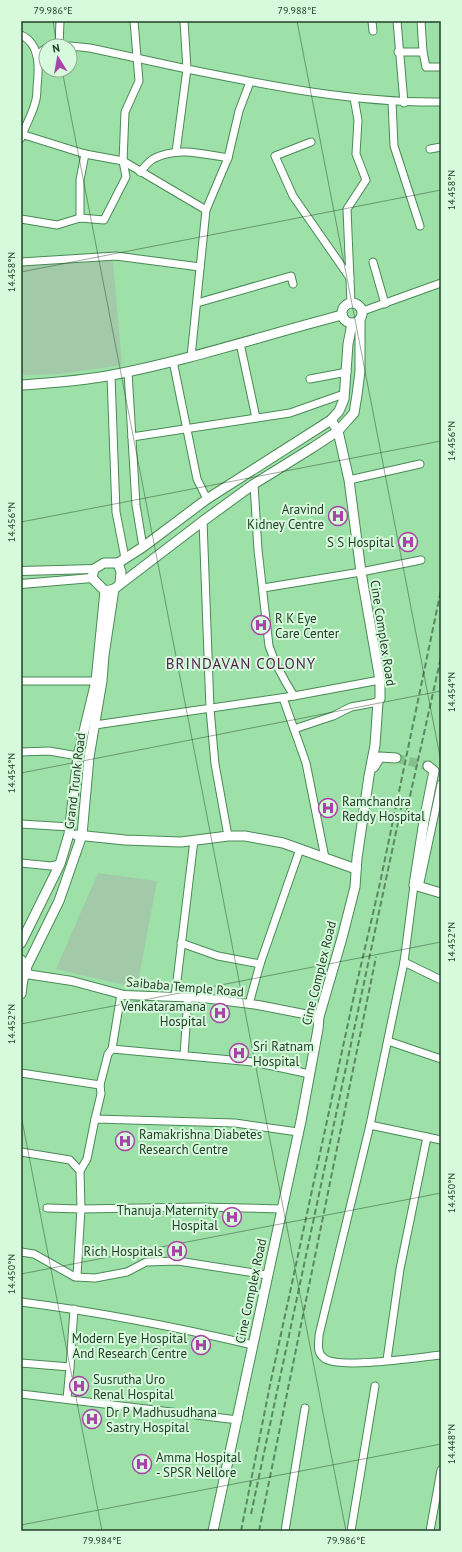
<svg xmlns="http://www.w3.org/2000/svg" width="462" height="1552" font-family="'PT Sans',sans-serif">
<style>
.green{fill:#a3caa8}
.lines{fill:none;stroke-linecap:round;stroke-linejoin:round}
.secondary-tunnel{stroke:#85c08e;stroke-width:9;stroke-dasharray:9 4.5;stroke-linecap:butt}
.minor-casing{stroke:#498a56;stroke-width:9}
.tertiary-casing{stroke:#498a56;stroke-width:10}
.secondary-casing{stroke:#498a56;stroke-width:11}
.minor{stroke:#fff;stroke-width:7}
.tertiary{stroke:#fff;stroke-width:8}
.secondary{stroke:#fff;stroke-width:9}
.rail{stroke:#5a8862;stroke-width:2;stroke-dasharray:6 3;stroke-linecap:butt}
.ticks{fill:none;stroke:#233e28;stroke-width:1;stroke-opacity:0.45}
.labels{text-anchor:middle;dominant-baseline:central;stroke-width:4;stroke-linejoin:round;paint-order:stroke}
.poi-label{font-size:13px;fill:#233e28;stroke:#d7f9dc;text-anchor:start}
.street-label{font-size:13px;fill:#233e28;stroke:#d7f9dc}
.quarter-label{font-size:15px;letter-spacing:1px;fill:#511f4f;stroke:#d7f9dc}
.neatline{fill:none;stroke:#233e28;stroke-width:1.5}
.ticks-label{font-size:10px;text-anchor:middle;fill:#233e28}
</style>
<rect width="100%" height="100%" fill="#9de1a8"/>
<g class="green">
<polygon points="112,251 122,365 61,374 21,375 21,260"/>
<polygon points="98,873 157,881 137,988 56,969"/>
</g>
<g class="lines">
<polyline class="secondary-tunnel" points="396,758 428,766"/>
<defs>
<g id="minor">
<path d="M 184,21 L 187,69 C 271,86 355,103 441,102"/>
<polyline points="372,21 373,31"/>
<polyline points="397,21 404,103"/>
<polyline points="421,21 423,52"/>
<path d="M 21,35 C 41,44 39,69 37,87 C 37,92 37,98 35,103 C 32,115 25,126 21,138"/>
<polyline points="59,46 60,21"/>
<polyline points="70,46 90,48 187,69 176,152"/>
<polyline points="398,52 423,52 426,67 441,67"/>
<polyline points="37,55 46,48"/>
<polyline points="392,102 394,146 420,226"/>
<polyline points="21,134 85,154 123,161 206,210 191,357"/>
<polyline points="311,142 275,156 293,196 350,278"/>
<polyline points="430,149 441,147"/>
<path d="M 140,172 C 144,168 148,162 153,159 C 176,146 204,154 228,158"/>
<polyline points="206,210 228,158 239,111 250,82"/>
<polyline points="80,218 80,180 85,154"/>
<polyline points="21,219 57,225 80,218 104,220 126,177 123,161 125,112 139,81 134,21"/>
<polyline points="21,262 116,256 200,267"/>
<polyline points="373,262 385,304"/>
<polyline points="197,303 291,276 293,284"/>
<polyline points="351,303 347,209 366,180 356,154 358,120 354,98"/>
<polyline points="363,311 441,283"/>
<polyline points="240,343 256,418"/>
<polyline points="173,361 197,479 207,499"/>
<polyline points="128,372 136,505 143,547"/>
<polyline points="111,376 116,512 125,558"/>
<polyline points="310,379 347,372"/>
<polyline points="132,437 290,413 344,394"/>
<polyline points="349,480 420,464"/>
<path d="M 254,484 L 258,550 L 269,646 C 275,664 284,680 294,696"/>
<polyline points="203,521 210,709 215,764 228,836"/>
<polyline points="263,588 361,572 421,560"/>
<polyline points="21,681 96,681"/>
<polyline points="283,698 306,763 325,858"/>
<polyline points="95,725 294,696 380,680"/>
<polyline points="294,729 333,716 351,707 378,702"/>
<polyline points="21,752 49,751 78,756"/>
<polyline points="21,824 70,827"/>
<polyline points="21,863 51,866 60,864"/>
<path d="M 414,885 L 404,962 L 370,1125 L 319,1335 C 319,1344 316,1352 324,1358 C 337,1370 421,1357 441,1355"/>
<polyline points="419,887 441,784"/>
<polyline points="181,943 218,956 260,964"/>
<polyline points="404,962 439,979"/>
<polyline points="175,997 194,840"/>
<polyline points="249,1004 260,964 300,849"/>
<polyline points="388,1041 441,1059"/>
<polyline points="112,1049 121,994"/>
<polyline points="184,1055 188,998"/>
<polyline points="21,1073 100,1085"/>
<polyline points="95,1119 101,1094 100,1085 108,1054 112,1049 253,1062 310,1074"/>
<polyline points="370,1125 441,1140"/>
<polyline points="21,1152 70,1160 80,1171 81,1209 201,1207 282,1209"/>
<polyline points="80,1171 87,1159 95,1119 235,1123 298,1132"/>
<polyline points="47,1208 81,1209 77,1276"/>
<polyline points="21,1252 34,1254 75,1277 95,1278 127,1272 146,1262 178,1261 267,1275"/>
<path d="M 21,1302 C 99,1312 176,1327 253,1345"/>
<polyline points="387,1360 400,1269 427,1137"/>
<polyline points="21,1363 70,1367 74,1309"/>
<polyline points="21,1394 238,1420"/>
<polyline points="67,1399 70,1367"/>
<polyline points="285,1531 305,1408"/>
<polyline points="351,1531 375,1386"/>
<polyline points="430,1531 441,1470"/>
</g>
<g id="tertiary">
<polyline points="21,571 94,569"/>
<polyline points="21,584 92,578"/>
<polyline points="26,974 72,981 124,995 203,998 258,1005 319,1017"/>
</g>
<g id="secondary">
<circle cx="352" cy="313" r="10"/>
<polyline points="352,324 348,344 344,399 339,411 331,420 207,499 143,547 118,563 104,563 94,569 92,578 105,591 114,589 203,521 254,484 312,448 338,431 345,423 354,413 357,395 360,371 360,321"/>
<path d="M 21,385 C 51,383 82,381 112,375 C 190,360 265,335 342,315"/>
<polyline points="118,563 121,572 120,583"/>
<polyline points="428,766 434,771 424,821 414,885 441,893"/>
<polyline points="374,767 380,757 396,758"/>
<polyline points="76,835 125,840 181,842 228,836 245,836 283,843 356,869"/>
<polyline points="21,943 60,864 69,834 78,756 96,681 105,591"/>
<polyline points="21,960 25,964 27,972 21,981"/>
<polyline points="26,968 59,901 82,835 89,757 102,681 104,655 114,589"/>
<polyline points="21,994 23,979"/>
<polyline points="213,1531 301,1121 318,1029 319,1017 342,938 355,887 357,858 369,776 375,745 378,702 380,699 380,680 361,572 349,480 338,431 331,420"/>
</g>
</defs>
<use href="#minor" class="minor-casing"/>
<use href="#tertiary" class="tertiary-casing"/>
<use href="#secondary" class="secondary-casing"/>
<use href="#minor" class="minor"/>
<use href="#tertiary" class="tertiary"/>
<use href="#secondary" class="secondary"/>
<g class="rail">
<polyline points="406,814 441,657"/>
<polyline points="251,1514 402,804"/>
<polyline points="241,1531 270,1385 355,991 380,883 441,590"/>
<polyline points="259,1531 376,957"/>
</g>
</g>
<path class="ticks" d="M 21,21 L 22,21M 53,21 L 57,46M 297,21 L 441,762M 62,70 L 346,1531M 21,272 L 441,190M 21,522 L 441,441M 21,773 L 441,691M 21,1024 L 441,942M 21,1115 L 102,1531M 21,1274 L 441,1193M 21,1525 L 441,1444"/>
<defs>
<symbol id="hospital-ring" viewBox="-11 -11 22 22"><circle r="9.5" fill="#d7f9dc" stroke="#aa43a7" stroke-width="1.5"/><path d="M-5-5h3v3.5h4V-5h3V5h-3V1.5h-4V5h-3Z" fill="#aa43a7"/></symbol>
</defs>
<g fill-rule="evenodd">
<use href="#hospital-ring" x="327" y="505" width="22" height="22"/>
<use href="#hospital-ring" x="397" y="531" width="22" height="22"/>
<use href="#hospital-ring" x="250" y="614" width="22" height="22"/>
<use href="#hospital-ring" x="317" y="797" width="22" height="22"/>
<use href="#hospital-ring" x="209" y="1002" width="22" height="22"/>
<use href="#hospital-ring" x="228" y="1042" width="22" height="22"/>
<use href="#hospital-ring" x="114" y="1130" width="22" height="22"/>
<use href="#hospital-ring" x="221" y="1206" width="22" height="22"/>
<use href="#hospital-ring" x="166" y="1240" width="22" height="22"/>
<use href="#hospital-ring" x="190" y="1334" width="22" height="22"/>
<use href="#hospital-ring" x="68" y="1375" width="22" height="22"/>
<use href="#hospital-ring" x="81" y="1408" width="22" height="22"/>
<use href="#hospital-ring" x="131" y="1453" width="22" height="22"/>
</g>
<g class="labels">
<g class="poi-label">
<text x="324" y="509" text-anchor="end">Aravind<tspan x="324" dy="15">Kidney Centre</tspan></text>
<text x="394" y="542" text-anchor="end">S S Hospital</text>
<text x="275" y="618">R K Eye<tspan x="275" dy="15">Care Center</tspan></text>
<text x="342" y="801">Ramchandra<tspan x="342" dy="15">Reddy Hospital</tspan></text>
<text x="206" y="1006" text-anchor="end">Venkataramana<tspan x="206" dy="15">Hospital</tspan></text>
<text x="253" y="1046">Sri Ratnam<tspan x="253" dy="15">Hospital</tspan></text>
<text x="139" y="1134">Ramakrishna Diabetes<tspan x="139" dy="15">Research Centre</tspan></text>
<text x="218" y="1210" text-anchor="end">Thanuja Maternity<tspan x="218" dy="15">Hospital</tspan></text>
<text x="163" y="1251" text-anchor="end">Rich Hospitals</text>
<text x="187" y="1338" text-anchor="end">Modern Eye Hospital<tspan x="187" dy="15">And Research Centre</tspan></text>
<text x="93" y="1379">Susrutha Uro<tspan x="93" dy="15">Renal Hospital</tspan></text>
<text x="106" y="1412">Dr P Madhusudhana<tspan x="106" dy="15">Sastry Hospital</tspan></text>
<text x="156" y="1457">Amma Hospital<tspan x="156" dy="15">- SPSR Nellore</tspan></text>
</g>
<g class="street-label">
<text transform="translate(383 633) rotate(81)">Cine Complex Road</text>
<text transform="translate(75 781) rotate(-83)">Grand Trunk Road</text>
<text transform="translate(319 973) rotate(-76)">Cine Complex Road</text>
<text transform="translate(185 987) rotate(5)">Saibaba Temple Road</text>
<text transform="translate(251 1291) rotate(-78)">Cine Complex Road</text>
</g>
<g class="quarter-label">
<text x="241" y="663">BRINDAVAN COLONY</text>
</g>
</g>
<rect width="462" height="1552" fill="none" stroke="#d7f9dc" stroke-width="44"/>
<g transform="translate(58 58) rotate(349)"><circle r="19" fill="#d7f9dc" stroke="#8fae94"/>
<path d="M0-3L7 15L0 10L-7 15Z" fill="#aa43a7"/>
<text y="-6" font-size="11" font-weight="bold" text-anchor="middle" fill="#233e28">N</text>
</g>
<rect x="22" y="22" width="418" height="1508" class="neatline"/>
<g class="ticks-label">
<text x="53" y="14">79.986°E</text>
<text x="297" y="14">79.988°E</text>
<text transform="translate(451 190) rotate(-90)" y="4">14.458°N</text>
<text transform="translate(11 272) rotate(-90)" y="4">14.458°N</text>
<text transform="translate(451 441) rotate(-90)" y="4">14.456°N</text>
<text transform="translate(11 522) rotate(-90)" y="4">14.456°N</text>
<text transform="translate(451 692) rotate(-90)" y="4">14.454°N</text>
<text transform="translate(11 773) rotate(-90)" y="4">14.454°N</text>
<text transform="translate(451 942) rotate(-90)" y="4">14.452°N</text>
<text transform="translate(11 1024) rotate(-90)" y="4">14.452°N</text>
<text transform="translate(451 1193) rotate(-90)" y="4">14.450°N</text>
<text transform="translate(11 1274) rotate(-90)" y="4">14.450°N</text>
<text transform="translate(451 1444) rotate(-90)" y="4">14.448°N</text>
<text x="102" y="1544">79.984°E</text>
<text x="346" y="1544">79.986°E</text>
</g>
</svg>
